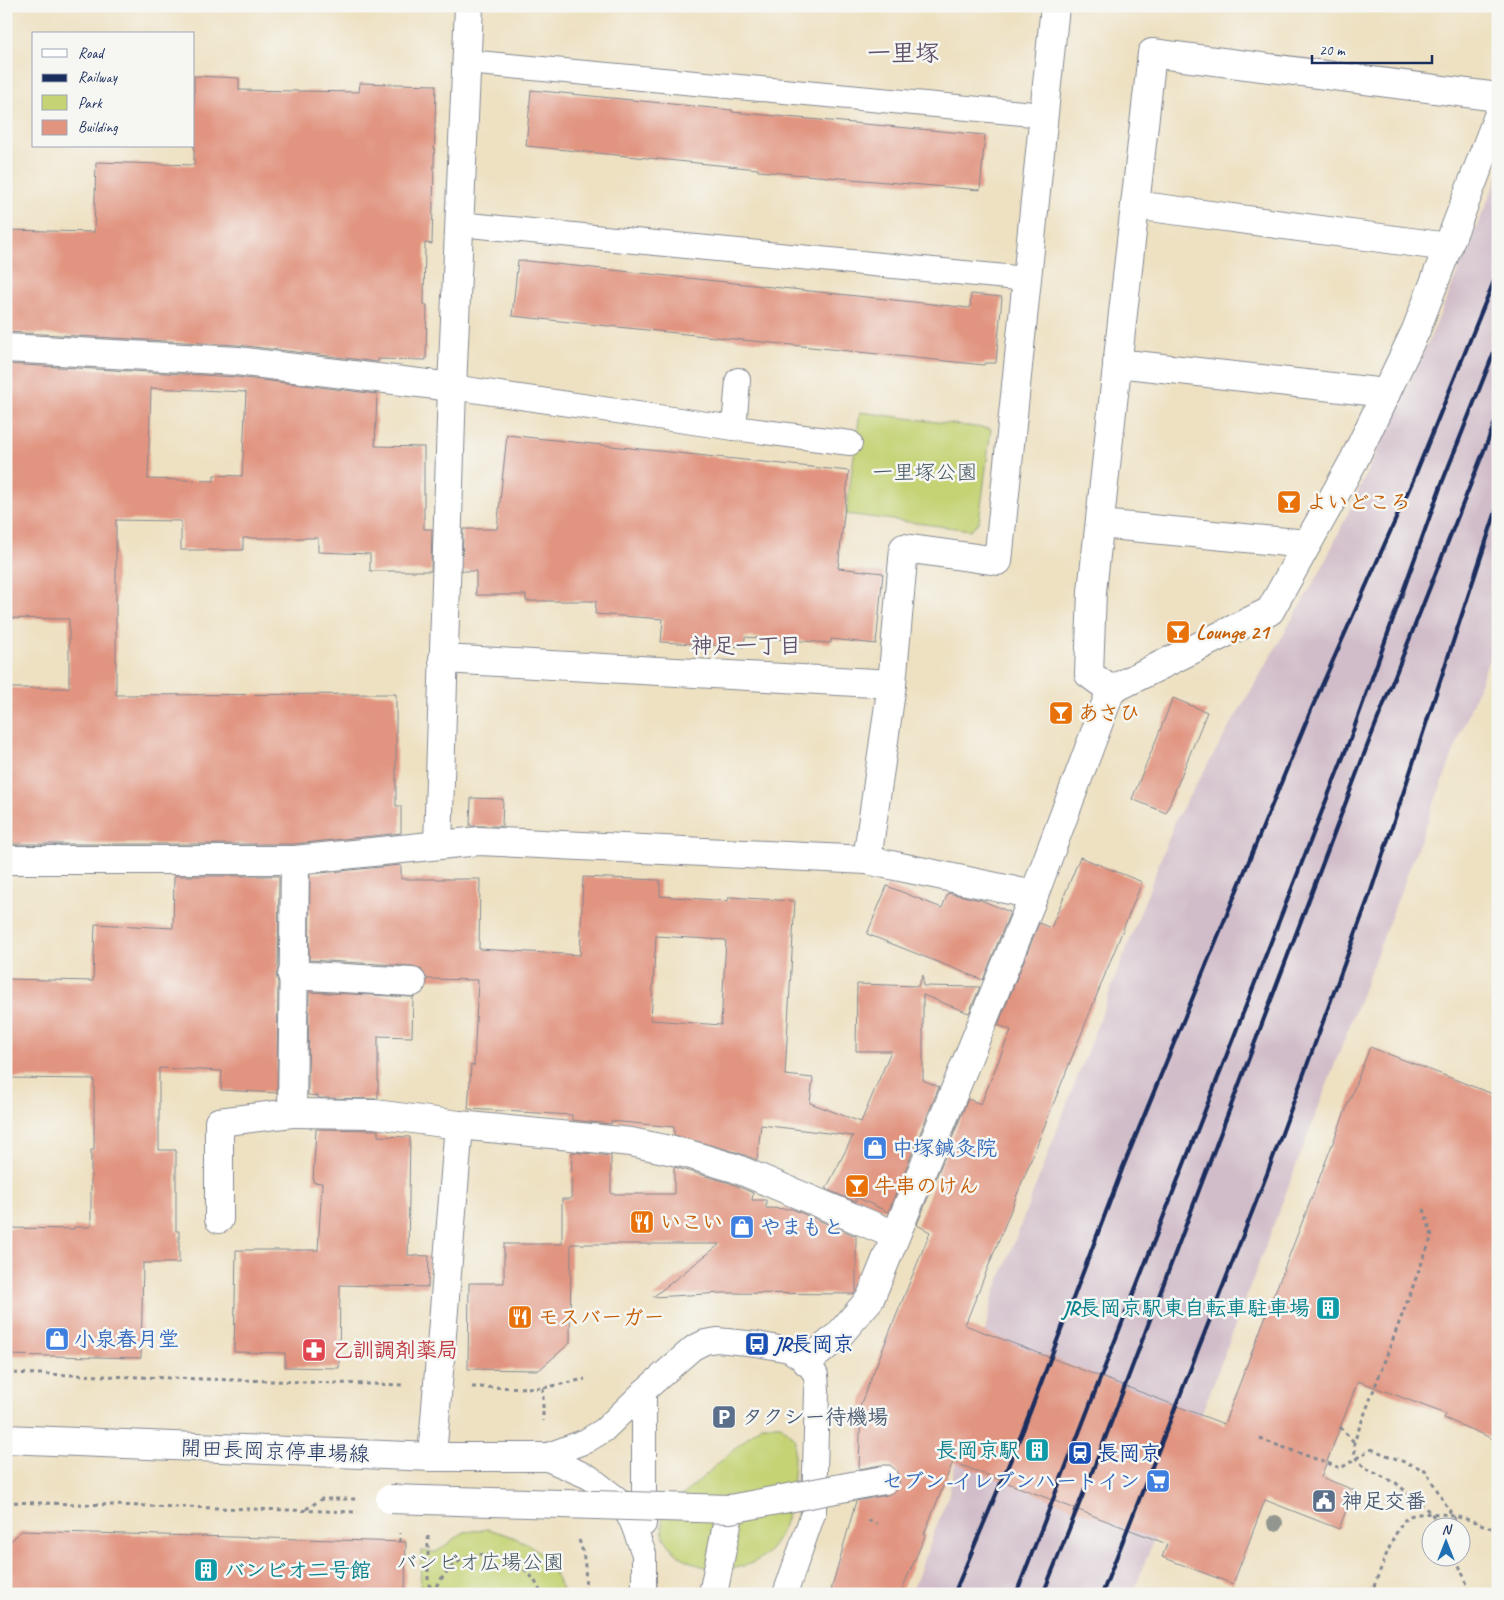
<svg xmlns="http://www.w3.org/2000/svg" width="1504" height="1600" font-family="Caveat,'Klee One',sans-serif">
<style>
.industrial{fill:#d1bdc9}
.green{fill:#c5d374;stroke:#708169}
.building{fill:#e19480;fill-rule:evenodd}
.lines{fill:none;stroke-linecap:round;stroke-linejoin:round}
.lane-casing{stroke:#848890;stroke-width:26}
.street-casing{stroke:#848890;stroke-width:30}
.secondary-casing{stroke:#848890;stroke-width:30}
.path{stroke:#848890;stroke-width:3;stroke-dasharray:4 4;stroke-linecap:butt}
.lane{stroke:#fff;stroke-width:24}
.street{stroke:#fff;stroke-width:28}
.secondary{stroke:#fff;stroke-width:28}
.rail{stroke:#1b2f5e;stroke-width:4}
.street-bridge-casing{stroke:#848890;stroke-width:30;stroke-linecap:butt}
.path-bridge{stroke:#848890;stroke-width:3;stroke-dasharray:4 4;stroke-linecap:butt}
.street-bridge{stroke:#fff;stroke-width:28}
.tree{fill:#92968e}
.labels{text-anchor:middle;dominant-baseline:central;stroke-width:5;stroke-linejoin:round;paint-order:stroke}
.park-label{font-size:21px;fill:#465864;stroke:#f6f6f2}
.food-label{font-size:21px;font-weight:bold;fill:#c56008;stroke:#f6f6f2;text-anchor:start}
.shop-label{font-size:21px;font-weight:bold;fill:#366cbe;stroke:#f6f6f2;text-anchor:start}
.culture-label{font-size:21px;font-weight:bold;fill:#0d838f;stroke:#f6f6f2;text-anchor:end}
.transit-label{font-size:21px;font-weight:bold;fill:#164399;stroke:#f6f6f2;text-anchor:start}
.health-label{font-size:21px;font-weight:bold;fill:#be3a42;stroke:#f6f6f2;text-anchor:start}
.service-label{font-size:21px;font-weight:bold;fill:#4e5e75;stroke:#f6f6f2;text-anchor:start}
.street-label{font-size:21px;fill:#1b2f5e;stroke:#f6f6f2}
.neighbourhood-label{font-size:22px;font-weight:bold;fill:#60526a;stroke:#f6f6f2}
.quarter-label{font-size:24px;font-weight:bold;fill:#60526a;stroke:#f6f6f2}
</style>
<rect width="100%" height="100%" fill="#f6f6f2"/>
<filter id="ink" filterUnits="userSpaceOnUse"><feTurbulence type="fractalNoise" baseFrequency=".02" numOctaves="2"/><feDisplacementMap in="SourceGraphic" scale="10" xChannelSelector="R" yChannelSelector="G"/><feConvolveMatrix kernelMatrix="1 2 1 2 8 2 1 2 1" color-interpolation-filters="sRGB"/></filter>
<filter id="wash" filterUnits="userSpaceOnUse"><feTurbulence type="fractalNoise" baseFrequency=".0096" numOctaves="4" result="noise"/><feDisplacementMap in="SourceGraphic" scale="20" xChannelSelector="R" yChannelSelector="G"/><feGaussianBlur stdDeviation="1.12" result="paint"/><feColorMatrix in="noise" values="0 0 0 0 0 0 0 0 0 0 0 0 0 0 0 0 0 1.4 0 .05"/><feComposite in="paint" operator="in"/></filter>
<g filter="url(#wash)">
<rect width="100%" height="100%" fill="#eee1c2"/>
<polygon class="industrial" points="1498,176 1498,636 1133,1594 911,1594 948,1496 992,1300 1176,819 1321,570 1428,343"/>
<g class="green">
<polygon points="860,412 991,429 979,522 970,530 846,514"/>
<path d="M 761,1425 L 781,1425 L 795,1438 C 793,1473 794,1511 776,1542 C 753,1580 687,1577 665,1539 C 661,1532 662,1520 663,1513 Z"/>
<path d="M 488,1529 C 533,1542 546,1550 564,1594 L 420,1594 L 421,1551 L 436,1552 L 464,1532 Z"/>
</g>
<g id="blocks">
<g class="building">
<polygon points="194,76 239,78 239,90 359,92 360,83 436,85 432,244 425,243 424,305 427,305 426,360 378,359 378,362 238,345 6,332 6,230 94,232 96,162 194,165"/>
<polygon points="531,90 732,110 732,112 985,135 980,190 758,171 758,169 526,146"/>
<polygon points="518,260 970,308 971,294 1002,297 996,363 985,363 984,365 512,316"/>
<path d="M 6,364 L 236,377 L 377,394 L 375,446 L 424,447 L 424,529 L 432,529 L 431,571 L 370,571 L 370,554 L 318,552 L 318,538 L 243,538 L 243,550 L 181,550 L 181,521 L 116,520 L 116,695 L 396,694 L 396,806 L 401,806 L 401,833 L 294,844 L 6,844 L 6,688 L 69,688 L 69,619 L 6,618 L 6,469 L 9,396 L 6,396 ZM 151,388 L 246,392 L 242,476 L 214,475 L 214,481 L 148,479 Z"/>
<polygon points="507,435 849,471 838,568 883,573 876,644 831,639 831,643 745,637 744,647 661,642 663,619 595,614 596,601 526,601 526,595 476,595 476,571 462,571 463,529 497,529"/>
<polygon points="1173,698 1207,712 1166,813 1132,799"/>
<polygon points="471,798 503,799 502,826 470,826"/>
<polygon points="1080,857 1142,882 965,1325 1224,1424 1370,1047 1498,1096 1498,1441 1444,1418 1446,1414 1358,1381 1321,1477 1354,1490 1339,1529 1265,1500 1233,1584 1162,1557 1167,1544 953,1462 924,1534 926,1534 900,1594 830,1594 856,1501 887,1495 895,1491 899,1485 899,1478 896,1470 890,1465 881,1465 859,1469 861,1403 930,1232 917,1225 968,1099 981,1104 1011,1030 998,1025 1039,923 1051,928"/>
<path d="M 401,865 L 401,879 L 480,879 L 479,949 L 580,955 L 583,877 L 660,880 L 660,896 L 728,901 L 729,897 L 795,901 L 785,1075 L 813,1078 L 810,1103 L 861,1122 L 891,1051 L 856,1051 L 857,984 L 918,986 L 923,975 L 923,986 L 980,987 L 969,1013 L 923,995 L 923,1080 L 939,1087 L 888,1212 L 856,1197 L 856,1202 L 826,1189 L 853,1136 L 761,1125 L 757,1160 L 739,1153 L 674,1135 L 674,1127 L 611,1121 L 611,1124 L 572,1120 L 572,1115 L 468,1109 L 471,1065 L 474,1066 L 478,980 L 427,979 L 421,969 L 413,966 L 309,960 L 310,874 ZM 656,936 L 726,940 L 721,1025 L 651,1020 Z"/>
<polygon points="174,876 279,876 278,969 276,975 278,982 277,1093 221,1090 222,1071 159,1068 159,1150 176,1150 176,1231 179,1231 179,1263 143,1263 141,1358 6,1355 6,1228 74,1229 74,1227 91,1227 91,1150 94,1150 94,1079 6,1078 6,979 93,981 95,924 173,928"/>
<polygon points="887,886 942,908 948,893 981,900 1010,912 983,980 867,934"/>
<polygon points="309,992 413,997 412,1037 378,1036 378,1099 318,1098 318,1096 308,1095"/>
<polygon points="316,1129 374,1130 378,1130 378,1136 410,1137 408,1255 429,1256 428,1287 340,1285 339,1368 285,1367 285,1353 234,1352 236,1250 318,1250 322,1183 313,1182"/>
<polygon points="572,1152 611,1156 611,1194 674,1194 674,1167 730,1183 753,1193 752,1200 766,1200 766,1208 792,1209 856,1236 856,1291 854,1294 723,1293 653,1297 720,1244 571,1244 570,1343 539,1370 468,1369 469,1283 504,1283 504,1244 562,1244 562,1199 571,1199"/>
<polygon points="21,1531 406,1542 405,1594 6,1594 6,1546"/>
</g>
</g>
</g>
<g filter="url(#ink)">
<use href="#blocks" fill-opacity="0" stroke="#848890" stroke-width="1"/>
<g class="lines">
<defs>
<g id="lane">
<polyline points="467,62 1044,115"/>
<polyline points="459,224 1027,279"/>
<polyline points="452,387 734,428 850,443"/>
<polyline points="734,428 738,380"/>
<polyline points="644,1391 644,1524"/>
<polyline points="543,1457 586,1441 604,1430 644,1391 693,1348 705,1342 717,1340 757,1344 789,1350 807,1362 816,1375 817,1390 814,1511 785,1594"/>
<polyline points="543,1457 589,1477 620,1501 632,1522 644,1554 644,1594"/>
</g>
<g id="street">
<polyline points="1135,205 1448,247"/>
<polyline points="6,348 237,361 452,387"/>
<polyline points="1117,363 1386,393"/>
<polyline points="1100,524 1307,544"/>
<polyline points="443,659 892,684"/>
<polyline points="1111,690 1089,674 1092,591 1152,53 1498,97"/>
<polyline points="438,845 452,387 469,6"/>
<polyline points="6,860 295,860 479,841 867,860 1034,895"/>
<polyline points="867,860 892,684 904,548 998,561 1055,6"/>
<polyline points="292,975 412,982"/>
<polyline points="292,1113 375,1114 459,1125"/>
<polyline points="219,1219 219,1122 292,1113 295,860"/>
<polyline points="807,1362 839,1335 870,1299 1034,895 1111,690 1270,611 1354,460 1416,330 1498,116"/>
<polyline points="432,1457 459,1125 631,1142 688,1154 735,1168 895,1235"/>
<polyline points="713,1594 730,1509"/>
</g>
<polyline id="secondary" points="6,1439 432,1457 543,1457"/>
</defs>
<use href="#lane" class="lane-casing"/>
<use href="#street" class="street-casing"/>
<use href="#secondary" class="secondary-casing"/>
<g class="path">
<polyline points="1424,1209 1432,1236 1354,1442 1355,1457 1366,1469 1396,1483 1431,1513 1442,1528"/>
<polyline points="6,1373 403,1385"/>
<polyline points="472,1387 543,1388 585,1379"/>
<polyline points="543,1388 543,1421"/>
<polyline points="1340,1427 1354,1442"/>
<polyline points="1371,1449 1425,1470 1460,1528"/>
<polyline points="6,1502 358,1512"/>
<polyline points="306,1509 322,1499 357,1499"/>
<polyline points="868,1520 877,1524"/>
<polyline points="1462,1530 1464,1534"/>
<polyline points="428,1536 428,1584 434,1590"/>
<path d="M 579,1540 C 586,1558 586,1575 585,1594"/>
<polyline points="1456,1558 1471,1594"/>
<path d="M 434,1594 C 435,1586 440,1580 445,1574 C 471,1539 528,1554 541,1594"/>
<path d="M 1371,1594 C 1378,1577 1395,1526 1408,1517 C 1411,1515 1415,1515 1419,1514 C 1447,1511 1472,1520 1498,1531"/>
</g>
<use href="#lane" class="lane"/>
<use href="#street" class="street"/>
<use href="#secondary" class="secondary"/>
<g class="rail">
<polyline points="954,1594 1022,1433 1123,1167 1311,710 1414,478 1498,271"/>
<polyline points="1016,1594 1349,742 1440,488 1498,342"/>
<polyline points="1043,1594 1098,1457 1366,749 1498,415"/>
<polyline points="1102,1594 1267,1174 1370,894 1498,505"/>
</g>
<defs>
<polyline id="street-bridge" points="390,1499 730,1509 884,1480"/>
</defs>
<use href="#street-bridge" class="street-bridge-casing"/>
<g class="path-bridge">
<polyline points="1260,1439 1341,1468 1371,1449"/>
<polyline points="400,1542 400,1533"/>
</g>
<use href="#street-bridge" class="street-bridge"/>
</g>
<circle class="tree" cx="1275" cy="1523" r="8"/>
</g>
<defs>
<symbol id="bar-square" viewBox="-11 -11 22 22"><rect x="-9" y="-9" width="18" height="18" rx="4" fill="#e8710a" stroke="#f6f6f2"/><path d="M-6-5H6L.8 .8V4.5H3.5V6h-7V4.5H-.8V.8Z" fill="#fff"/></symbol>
<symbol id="shop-square" viewBox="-11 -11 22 22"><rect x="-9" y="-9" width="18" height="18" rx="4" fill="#3f7fe0" stroke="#f6f6f2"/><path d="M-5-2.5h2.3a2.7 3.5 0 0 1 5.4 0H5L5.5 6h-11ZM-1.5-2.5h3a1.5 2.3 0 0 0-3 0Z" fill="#fff"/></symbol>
<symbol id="restaurant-square" viewBox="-11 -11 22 22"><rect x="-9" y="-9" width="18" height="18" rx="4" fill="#e8710a" stroke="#f6f6f2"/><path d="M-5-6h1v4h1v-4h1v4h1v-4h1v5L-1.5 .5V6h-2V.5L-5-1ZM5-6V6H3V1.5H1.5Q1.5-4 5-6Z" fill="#fff"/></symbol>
<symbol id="building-square" viewBox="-11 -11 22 22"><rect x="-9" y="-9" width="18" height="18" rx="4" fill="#0f9aa8" stroke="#f6f6f2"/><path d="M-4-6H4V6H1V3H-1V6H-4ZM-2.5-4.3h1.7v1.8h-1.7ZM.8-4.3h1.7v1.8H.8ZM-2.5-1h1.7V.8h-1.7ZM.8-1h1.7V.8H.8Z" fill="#fff"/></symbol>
<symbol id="bus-square" viewBox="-11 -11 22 22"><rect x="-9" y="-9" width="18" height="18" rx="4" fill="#1a4fb4" stroke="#f6f6f2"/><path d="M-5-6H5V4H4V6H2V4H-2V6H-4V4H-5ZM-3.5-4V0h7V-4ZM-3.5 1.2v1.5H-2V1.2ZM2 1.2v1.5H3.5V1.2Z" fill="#fff"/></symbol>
<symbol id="pharmacy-square" viewBox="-11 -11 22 22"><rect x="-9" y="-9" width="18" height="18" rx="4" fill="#e0444e" stroke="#f6f6f2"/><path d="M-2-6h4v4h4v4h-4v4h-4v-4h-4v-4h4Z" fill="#fff"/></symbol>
<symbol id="parking-square" viewBox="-11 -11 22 22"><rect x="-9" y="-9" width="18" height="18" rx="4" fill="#5c6f8a" stroke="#f6f6f2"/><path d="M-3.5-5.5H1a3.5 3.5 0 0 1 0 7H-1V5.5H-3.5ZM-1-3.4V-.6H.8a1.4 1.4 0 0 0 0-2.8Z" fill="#fff"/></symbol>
<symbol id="station-square" viewBox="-11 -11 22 22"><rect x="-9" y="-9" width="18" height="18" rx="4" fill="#1a4fb4" stroke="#f6f6f2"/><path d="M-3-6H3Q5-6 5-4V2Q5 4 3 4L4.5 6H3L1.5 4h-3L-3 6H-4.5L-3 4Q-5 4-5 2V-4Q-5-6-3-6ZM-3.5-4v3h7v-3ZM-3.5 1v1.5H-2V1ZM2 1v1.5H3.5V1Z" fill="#fff"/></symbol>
<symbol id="supermarket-square" viewBox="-11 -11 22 22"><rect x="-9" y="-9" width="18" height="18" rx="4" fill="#3f7fe0" stroke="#f6f6f2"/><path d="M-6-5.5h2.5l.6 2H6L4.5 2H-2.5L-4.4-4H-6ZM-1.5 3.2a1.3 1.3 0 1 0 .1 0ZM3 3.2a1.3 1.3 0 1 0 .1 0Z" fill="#fff"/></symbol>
<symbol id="civic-square" viewBox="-11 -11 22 22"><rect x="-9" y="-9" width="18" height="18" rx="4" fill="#5c6f8a" stroke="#f6f6f2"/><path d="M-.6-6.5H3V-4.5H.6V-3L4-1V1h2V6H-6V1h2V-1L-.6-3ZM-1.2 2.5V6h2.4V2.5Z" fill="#fff"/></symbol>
</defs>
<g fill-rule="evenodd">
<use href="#bar-square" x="1275" y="488" width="28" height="28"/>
<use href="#bar-square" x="1164" y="618" width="28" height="28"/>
<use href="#bar-square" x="1047" y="699" width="28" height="28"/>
<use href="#shop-square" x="861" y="1134" width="28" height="28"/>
<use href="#bar-square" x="843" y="1172" width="28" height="28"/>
<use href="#restaurant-square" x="628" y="1208" width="28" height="28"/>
<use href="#shop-square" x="728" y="1213" width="28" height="28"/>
<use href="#building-square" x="1314" y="1294" width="28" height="28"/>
<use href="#restaurant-square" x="506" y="1303" width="28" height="28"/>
<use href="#shop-square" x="43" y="1325" width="28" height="28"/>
<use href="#bus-square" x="743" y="1330" width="28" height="28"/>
<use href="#pharmacy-square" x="300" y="1336" width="28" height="28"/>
<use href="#parking-square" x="710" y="1403" width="28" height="28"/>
<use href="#building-square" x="1023" y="1436" width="28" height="28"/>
<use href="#station-square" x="1066" y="1439" width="28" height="28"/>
<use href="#supermarket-square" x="1144" y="1467" width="28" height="28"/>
<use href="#civic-square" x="1310" y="1487" width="28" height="28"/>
<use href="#building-square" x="192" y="1556" width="28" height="28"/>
</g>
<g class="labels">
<g class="park-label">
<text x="925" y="472">一里塚公園</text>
<text x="480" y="1562">バンビオ広場公園</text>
</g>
<g class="food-label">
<text x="1306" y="502">よいどころ</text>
<text x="1196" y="632">Lounge 21</text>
<text x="1078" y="713">あさひ</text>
<text x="874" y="1186">牛串のけん</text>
<text x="660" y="1222">いこい</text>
<text x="538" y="1317">モスバーガー</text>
</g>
<g class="shop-label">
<text x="892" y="1148">中塚鍼灸院</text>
<text x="760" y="1227">やまもと</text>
<text x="74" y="1339">小泉春月堂</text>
<text x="1140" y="1481" text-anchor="end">セブン-イレブンハートイン</text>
</g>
<g class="culture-label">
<text x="1310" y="1308">JR長岡京駅東自転車駐車場</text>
<text x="1020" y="1450">長岡京駅</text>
<text x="224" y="1570" text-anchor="start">バンビオ二号館</text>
</g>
<g class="transit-label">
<text x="774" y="1344">JR長岡京</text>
<text x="1098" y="1453">長岡京</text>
</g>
<g class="health-label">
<text x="332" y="1350">乙訓調剤薬局</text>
</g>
<g class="service-label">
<text x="742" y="1417">タクシー待機場</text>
<text x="1342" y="1501">神足交番</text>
</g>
<g class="street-label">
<text transform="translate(275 1451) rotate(2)">開田長岡京停車場線</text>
</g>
<g class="neighbourhood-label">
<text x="746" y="646">神足一丁目</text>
</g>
<g class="quarter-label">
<text x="903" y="53">一里塚</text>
</g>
</g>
<rect width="1504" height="1600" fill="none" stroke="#f6f6f2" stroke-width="25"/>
<rect x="32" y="32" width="162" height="115" fill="#f6f6f2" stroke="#9ea6b7"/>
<rect x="42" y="49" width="25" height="8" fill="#ffffff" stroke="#9ea6b7"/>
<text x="78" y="58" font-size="15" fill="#1b2f5e">Road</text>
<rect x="42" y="74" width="25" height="8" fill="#1b2f5e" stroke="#9ea6b7"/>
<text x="78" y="82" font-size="15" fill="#1b2f5e">Railway</text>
<rect x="42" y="95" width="25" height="15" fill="#c5d374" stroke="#9ea6b7"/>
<text x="78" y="108" font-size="15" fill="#1b2f5e">Park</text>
<rect x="42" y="120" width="25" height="15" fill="#e19480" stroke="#9ea6b7"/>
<text x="78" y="132" font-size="15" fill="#1b2f5e">Building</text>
<g transform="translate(1446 1542)"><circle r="24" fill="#f6f6f2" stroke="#9ea6b7"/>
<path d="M0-4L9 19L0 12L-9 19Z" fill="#1f6fb2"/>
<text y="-8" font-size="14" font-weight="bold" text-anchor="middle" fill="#1b2f5e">N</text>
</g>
<path d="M1312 55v8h120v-8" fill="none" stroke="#1b2f5e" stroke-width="2.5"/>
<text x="1319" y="55" font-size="15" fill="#1b2f5e" stroke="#f6f6f2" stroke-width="4" paint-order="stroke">20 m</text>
</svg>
